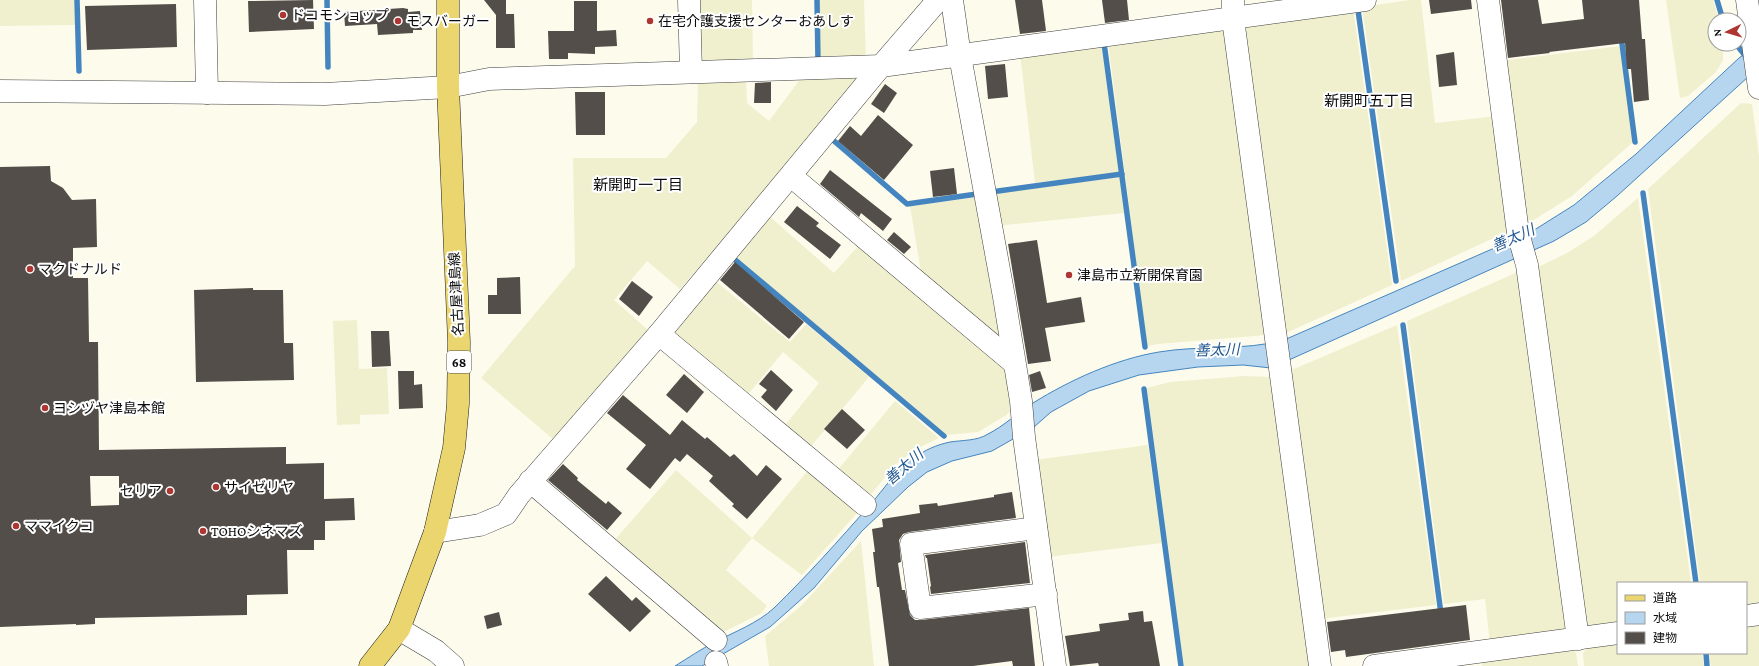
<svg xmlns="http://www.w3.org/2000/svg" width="1759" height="666" font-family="'Crimson Pro','Noto Sans JP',serif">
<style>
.farmland{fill:#f0f0cf}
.water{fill:#b6d6ef;stroke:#4485bf}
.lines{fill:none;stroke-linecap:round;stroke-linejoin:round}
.stream{stroke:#4485bf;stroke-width:5.5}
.building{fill:#534e49;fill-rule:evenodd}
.minor-casing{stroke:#3e3e3e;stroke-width:23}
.major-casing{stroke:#1c1c1c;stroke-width:23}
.minor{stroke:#fff;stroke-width:22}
.major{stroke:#ead56f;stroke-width:22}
.poi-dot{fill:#ad3532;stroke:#fff;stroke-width:1.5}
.labels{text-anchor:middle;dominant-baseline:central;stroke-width:4;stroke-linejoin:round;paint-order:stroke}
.shield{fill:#fff;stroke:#545454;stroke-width:1}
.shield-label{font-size:13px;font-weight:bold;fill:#0b0b0b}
.poi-label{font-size:14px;fill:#0b0b0b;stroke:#fff;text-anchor:start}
.street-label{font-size:14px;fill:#0b0b0b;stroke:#fff}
.neighbourhood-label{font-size:15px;fill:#0b0b0b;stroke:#fff}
.water-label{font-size:15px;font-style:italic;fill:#225890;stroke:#fff}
</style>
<rect width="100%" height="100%" fill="#fdfbec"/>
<g class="farmland">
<polygon points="0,0 75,0 75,25 0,26"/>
<polygon points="696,0 752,0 753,64 696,64"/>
<polygon points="819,0 864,0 866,62 820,62"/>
<polygon points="1410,0 1421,0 1435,123 1497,116 1511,230 1401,281 1362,7"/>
<polygon points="1666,0 1713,0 1719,20 1715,20 1715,44 1723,44 1723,60 1716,72 1688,96 1680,98"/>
<polygon points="1353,8 1392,285 1284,334 1241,29 1246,23"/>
<polygon points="1220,26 1227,31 1266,335 1158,344 1147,346 1108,42"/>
<polygon points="1101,43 1119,172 1035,183 1020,53"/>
<polygon points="1621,46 1633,142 1572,196 1524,226 1500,61"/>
<polygon points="856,76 861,81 680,289 647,261 614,300 648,330 553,439 481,378 575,266 573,158 666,158 697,122 698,79 746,79 747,103 769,121 801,78"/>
<polygon points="1741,103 1752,104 1759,156 1759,605 1746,607 1746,583 1700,583 1648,189"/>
<polygon points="1120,177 1125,213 996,226 992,194"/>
<polygon points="979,197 1003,344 922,278 910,206"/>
<polygon points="1638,198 1691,583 1618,583 1618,625 1588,629 1581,623 1536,268 1567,253 1594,236"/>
<polygon points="768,215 834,273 861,243 1009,370 1013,409 1005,416 978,432 947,435 733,255"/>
<polygon points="1520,271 1569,625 1564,633 1490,644 1485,599 1444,604 1407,321"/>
<polygon points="714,280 790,342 806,324 869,377 807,451 782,429 819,383 783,352 745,398 672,337 671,329"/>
<polygon points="357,320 359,369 387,368 389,414 360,415 360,424 337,425 333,321"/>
<polygon points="1397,325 1436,605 1320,619 1287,372"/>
<polygon points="1244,376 1274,377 1312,661 1309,666 1184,666 1147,388 1170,382"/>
<polygon points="895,401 939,438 916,449 895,465 868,498 837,471"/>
<polygon points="1148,445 1162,543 1048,557 1034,460"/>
<polygon points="809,469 858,512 802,575 752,538 726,570 767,606 760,614 719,634 612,543 676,470 752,538"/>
<polygon points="861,541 874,666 769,666 765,636 801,606"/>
<polygon points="1759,621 1759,666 1711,666 1709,653 1746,653 1746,623"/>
<polygon points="1618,642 1618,653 1702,653 1704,666 1584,666 1583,653 1589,646"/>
<polygon points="1571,649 1576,653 1578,666 1482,666 1481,660"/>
</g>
<path class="water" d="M 1759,43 L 1748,77 L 1617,196 L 1586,222 L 1554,241 L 1271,368 L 1243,365 L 1198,367 L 1139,375 L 1089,391 L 1051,412 L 1034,427 L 992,451 L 952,461 L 927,472 L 908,487 L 862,531 L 814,588 L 770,627 L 702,666 L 675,666 C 688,658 701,649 715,642 C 734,632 758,623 774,608 C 808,575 839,540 870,505 C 884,489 896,470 914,458 C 925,450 936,445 950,442 C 963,440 977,441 988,434 C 1004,426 1017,413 1033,403 C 1070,380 1116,359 1159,352 C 1199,345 1245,351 1284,340 L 1531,232 L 1574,205 L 1636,154 L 1739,58 Z"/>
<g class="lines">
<g class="stream">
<polyline points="77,0 79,71"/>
<polyline points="327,0 328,67"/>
<polyline points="817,0 818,61"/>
<polyline points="1717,0 1723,20"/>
<polyline points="1358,10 1396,281"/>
<polyline points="1621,36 1635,142"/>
<polyline points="1104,43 1145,347"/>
<polyline points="1736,44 1747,58"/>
<polyline points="833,140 907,204 977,194"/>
<polyline points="991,192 1122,174"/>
<polyline points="1643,193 1696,583"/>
<polyline points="733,258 944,436"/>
<polyline points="1403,325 1441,614"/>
<polyline points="1144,389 1181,666"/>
<polyline points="1706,653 1707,666"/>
</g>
</g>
<g class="building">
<polygon points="313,0 314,29 249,32 248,1"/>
<polygon points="484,0 506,0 506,14 514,14 515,48 496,48 496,15"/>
<polygon points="1015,0 1042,0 1046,31 1020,34"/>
<polygon points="1102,0 1127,0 1129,20 1105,23"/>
<polygon points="1429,0 1471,0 1472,9 1431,14"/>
<polygon points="1501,0 1538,0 1542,24 1584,19 1582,0 1639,0 1642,39 1645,39 1649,100 1634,102 1631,69 1627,69 1625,43 1549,52 1550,53 1508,58"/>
<polygon points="574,1 597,1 597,31 616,30 617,46 595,47 595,54 568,53 568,59 549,59 548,31 574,31"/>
<polygon points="176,4 177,47 87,50 85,6"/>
<polygon points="403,8 408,9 408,12 420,11 422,30 413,30 413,33 378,35 377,24 345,26 344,12"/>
<polygon points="1454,52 1457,85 1439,87 1436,55"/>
<polygon points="1005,64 1008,97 988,99 985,66"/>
<polygon points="771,82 771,103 754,103 755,83"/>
<polygon points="885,84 897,93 884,113 871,104"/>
<polygon points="575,92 605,92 605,135 576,135"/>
<polygon points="878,115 913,145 884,180 838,141 850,126 861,136"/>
<path d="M 50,166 L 51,181 L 63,188 L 72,200 L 96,199 L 97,247 L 73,248 L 73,278 L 88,278 L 89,342 L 98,342 L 99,450 L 286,447 L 286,464 L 324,463 L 324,499 L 354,498 L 355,520 L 325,521 L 325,540 L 314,540 L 314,550 L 287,550 L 288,594 L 247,595 L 247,615 L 95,618 L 95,624 L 76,625 L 76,624 L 0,627 L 0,167 ZM 90,476 L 119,476 L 119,505 L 91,506 Z"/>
<polygon points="954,168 957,194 933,197 930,171"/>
<polygon points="830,170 892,219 883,231 861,213 859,217 820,184"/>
<polygon points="797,206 819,223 816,226 841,245 830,259 784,222"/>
<polygon points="894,232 911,247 904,254 887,240"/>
<polygon points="1037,240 1047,303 1081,297 1085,322 1045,328 1051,361 1028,364 1008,244"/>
<polygon points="735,262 804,322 789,339 720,280"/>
<polygon points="520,277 521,314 488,314 488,295 497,295 497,278"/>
<polygon points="632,281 653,297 639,316 619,299"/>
<polygon points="253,288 253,290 283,290 284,343 293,343 294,380 196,382 194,290"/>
<polygon points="371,331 389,331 391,366 372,367"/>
<polygon points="771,370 793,390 776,411 761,397 767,390 759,384"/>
<polygon points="398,371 414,371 414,385 422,384 423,408 399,409"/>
<polygon points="1040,371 1046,388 1032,392 1029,375"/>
<polygon points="684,374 704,392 687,413 666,395"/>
<polygon points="623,395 670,435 682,420 705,439 707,437 730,457 734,454 757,476 766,465 782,479 747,519 732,506 734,504 709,481 713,476 687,454 680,462 675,458 650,489 626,469 646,445 607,413"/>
<polygon points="842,409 865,430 847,449 824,429"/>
<polygon points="563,464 578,478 577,480 606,504 608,501 622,513 607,530 548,480"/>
<polygon points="1012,492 1016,518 909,532 903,534 899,540 901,562 898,563 902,590 905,590 910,615 915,620 921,620 1029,608 1035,666 1013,666 1012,661 973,666 889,666 879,587 877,587 873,552 875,552 872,529 883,527 882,519 920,513 919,505 937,503 938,506 994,497 994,495"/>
<polygon points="1025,542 1030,583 931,594 930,587 931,586 927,558 926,558 925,555"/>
<polygon points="606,576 632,601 636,597 651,611 630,632 588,594"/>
<polygon points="1466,605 1470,640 1346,657 1345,650 1331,652 1327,622"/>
<polygon points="1143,611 1144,622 1152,621 1160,666 1099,666 1098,663 1070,666 1065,636 1100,631 1099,624 1129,620 1128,613"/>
<polygon points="499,612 502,625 487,629 484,616"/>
</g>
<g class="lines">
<defs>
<g id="minor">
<polyline points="205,0 207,93"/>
<polyline points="689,0 691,72"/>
<polyline points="952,0 960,56 1004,297 1021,401 1024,437 1055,666"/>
<polyline points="1233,0 1233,19 1320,666"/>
<polyline points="1488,0 1518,233 1527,265 1578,639"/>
<polyline points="1747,0 1759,88"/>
<polyline points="0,91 325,94 448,87 489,79 881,66 1365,0"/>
<polyline points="791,176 1014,363"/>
<polyline points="659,334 865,505"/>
<polyline points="530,481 716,640"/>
<polyline points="1036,528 911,544 920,608 1046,594"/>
<polyline points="435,532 480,525 506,514 519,495 659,334 881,66 938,0"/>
<polyline points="1746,616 1759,614"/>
<polyline points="399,629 436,651 453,666"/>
<polyline points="716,662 717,666"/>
<polyline points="1374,666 1618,633"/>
</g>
<polyline id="major" points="370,666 399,629 435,532 454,448 458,404 459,342 448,87 448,0"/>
</defs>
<use href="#minor" class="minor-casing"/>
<use href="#major" class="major-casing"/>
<use href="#minor" class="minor"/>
<use href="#major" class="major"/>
</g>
<g class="poi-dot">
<circle cx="283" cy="15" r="4"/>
<circle cx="398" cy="21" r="4"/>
<circle cx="650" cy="21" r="4"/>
<circle cx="30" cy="269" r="4"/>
<circle cx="1069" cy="275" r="4"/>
<circle cx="45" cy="408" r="4"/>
<circle cx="216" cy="487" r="4"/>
<circle cx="170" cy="491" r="4"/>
<circle cx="16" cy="526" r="4"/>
<circle cx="203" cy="531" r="4"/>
</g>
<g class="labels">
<rect class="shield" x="447" y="351" width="24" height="22" rx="3"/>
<g class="shield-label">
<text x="459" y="362">68</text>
</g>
<g class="poi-label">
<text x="291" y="15">ドコモショップ</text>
<text x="406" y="21">モスバーガー</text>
<text x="658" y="21">在宅介護支援センターおあしす</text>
<text x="38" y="269">マクドナルド</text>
<text x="1077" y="275">津島市立新開保育園</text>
<text x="53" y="408">ヨシヅヤ津島本館</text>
<text x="224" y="487">サイゼリヤ</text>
<text x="162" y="491" text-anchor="end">セリア</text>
<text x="24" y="526">ママイクコ</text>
<text x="211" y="531">TOHOシネマズ</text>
</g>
<g class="street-label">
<text transform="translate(456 294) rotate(-93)">名古屋津島線</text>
</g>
<g class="neighbourhood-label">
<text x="1369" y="101">新開町五丁目</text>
<text x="638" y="185">新開町一丁目</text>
</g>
<g class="water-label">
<text transform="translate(1513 238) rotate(-24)">善太川</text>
<text transform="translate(1217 350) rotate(-2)">善太川</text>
<text transform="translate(904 467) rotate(-41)">善太川</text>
</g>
</g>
<rect x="1617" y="582" width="130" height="72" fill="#ffffff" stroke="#9d9d9d"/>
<rect x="1625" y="595" width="20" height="6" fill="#ead56f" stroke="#9d9d9d"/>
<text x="1653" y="602" font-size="12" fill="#0b0b0b">道路</text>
<rect x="1625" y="612" width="20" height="12" fill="#b6d6ef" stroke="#9d9d9d"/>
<text x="1653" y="622" font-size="12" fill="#0b0b0b">水域</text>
<rect x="1625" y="632" width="20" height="12" fill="#534e49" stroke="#9d9d9d"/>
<text x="1653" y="642" font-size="12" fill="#0b0b0b">建物</text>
<g transform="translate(1727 32) rotate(265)"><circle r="19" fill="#ffffff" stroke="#9d9d9d"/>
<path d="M0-3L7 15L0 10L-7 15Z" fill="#ad3532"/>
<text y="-6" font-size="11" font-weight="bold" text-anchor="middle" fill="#0b0b0b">N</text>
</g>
</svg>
